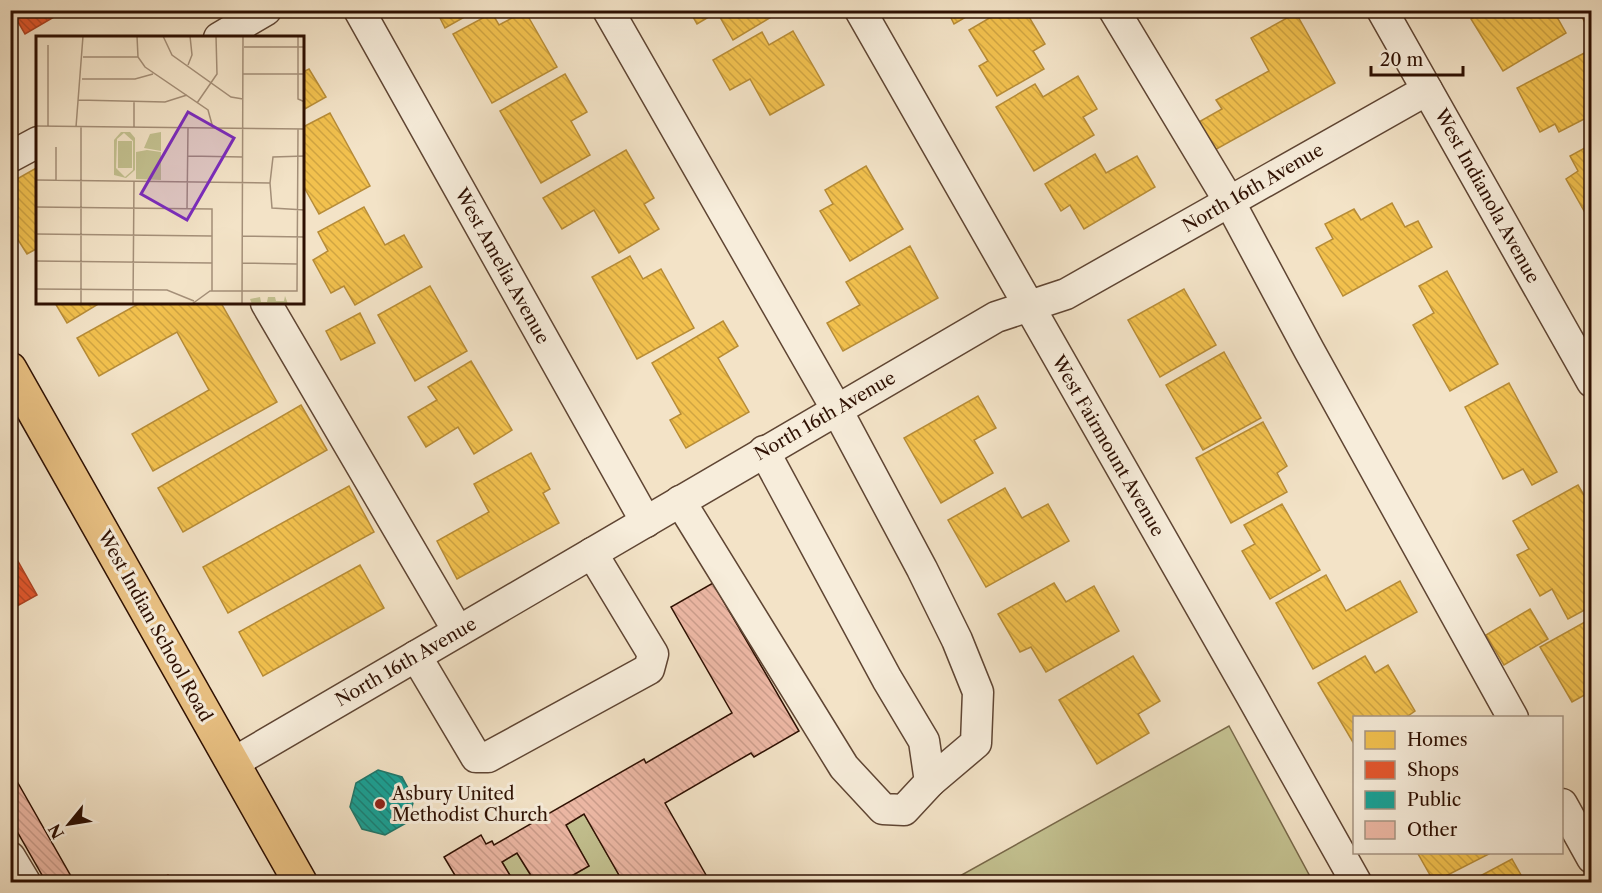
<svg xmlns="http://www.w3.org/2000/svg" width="1602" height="893" font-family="'Libre Caslon Text',serif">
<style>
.grass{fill:#c3c190;stroke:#786849;stroke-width:1.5}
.homes{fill:url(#homes-back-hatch);stroke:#b78c37;stroke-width:1.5}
.shops{fill:url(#shops-back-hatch);stroke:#ad4221;stroke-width:1.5}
.public{fill:url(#public-back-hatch);stroke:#1e776b;stroke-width:1.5}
.building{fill:url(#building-back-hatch);stroke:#2e1002;stroke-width:1.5}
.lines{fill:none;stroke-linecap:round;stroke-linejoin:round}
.minor-casing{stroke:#5f4533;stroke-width:33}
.major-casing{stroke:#2e1002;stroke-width:36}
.minor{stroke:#f7eddb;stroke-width:30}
.major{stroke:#eac284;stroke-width:33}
.poi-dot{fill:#8f2418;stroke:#f7eddb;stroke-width:2}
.labels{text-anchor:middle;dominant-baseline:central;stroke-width:6;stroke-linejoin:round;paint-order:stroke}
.street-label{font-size:18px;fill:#2e1002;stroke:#f7eddb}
.poi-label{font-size:18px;fill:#2e1002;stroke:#f7eddb;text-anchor:start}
.inset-road{fill:none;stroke:#a48f78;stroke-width:1.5}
.view{fill:#7b2cbf;fill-opacity:0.15;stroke:#7b2cbf;stroke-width:3}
.inset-edge{fill:none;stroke:#2e1002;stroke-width:3}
</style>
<defs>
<pattern id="homes-back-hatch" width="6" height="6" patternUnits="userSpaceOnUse" patternTransform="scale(1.5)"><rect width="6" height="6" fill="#f2c14e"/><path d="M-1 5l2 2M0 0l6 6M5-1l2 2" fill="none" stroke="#d0a542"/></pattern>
<pattern id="shops-back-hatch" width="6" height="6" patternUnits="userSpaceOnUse" patternTransform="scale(1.5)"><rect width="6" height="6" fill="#e4572e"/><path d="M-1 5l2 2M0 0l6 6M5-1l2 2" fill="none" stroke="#b94725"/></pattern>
<pattern id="public-back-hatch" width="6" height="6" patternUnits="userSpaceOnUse" patternTransform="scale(1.5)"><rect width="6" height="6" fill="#17a398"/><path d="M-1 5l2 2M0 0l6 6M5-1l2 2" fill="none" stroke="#15837a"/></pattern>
<pattern id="building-back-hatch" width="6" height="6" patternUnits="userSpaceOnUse" patternTransform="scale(1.5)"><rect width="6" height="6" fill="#edb8a5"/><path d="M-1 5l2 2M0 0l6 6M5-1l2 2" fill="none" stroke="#cc9d8c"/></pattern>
</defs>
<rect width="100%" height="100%" fill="#f3e3c7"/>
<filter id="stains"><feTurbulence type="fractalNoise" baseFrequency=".00333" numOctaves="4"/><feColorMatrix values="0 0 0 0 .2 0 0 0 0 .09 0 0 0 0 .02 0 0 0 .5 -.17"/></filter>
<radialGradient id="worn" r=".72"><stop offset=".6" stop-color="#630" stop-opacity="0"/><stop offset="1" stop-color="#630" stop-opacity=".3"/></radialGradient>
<g class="grass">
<polygon points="1229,726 1313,882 949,882"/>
<polygon points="584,814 623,882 561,882 589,866 566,825"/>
<polygon points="517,853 535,882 514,882 502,862"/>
</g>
<g class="homes">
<polygon points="436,10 477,10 445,28"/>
<polygon points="689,10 777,10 778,13 733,40 717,12 697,24"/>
<polygon points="947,10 978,10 954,24"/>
<polygon points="1003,10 1025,10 1045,44 1033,51 1044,69 997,96 979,66 988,61 969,30"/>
<polygon points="1485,10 1553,10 1566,33 1503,71 1471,19"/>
<polygon points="1581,10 1592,10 1592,35 1579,12"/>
<polygon points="525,11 557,67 492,103 453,34 492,13 499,25"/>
<polygon points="1296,13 1335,83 1213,151 1197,123 1222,109 1216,100 1269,71 1251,38"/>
<polygon points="793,31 824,85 770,115 750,79 730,90 713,60 762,32 769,45"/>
<polygon points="1592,49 1592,94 1588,96 1592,103 1592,115 1559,132 1555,124 1540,132 1517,88"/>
<polygon points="309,69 326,97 303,110 303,72"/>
<polygon points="565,74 587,112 571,121 590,155 541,183 500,111"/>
<polygon points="1078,76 1097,109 1083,117 1094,135 1034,171 996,107 1035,84 1043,97"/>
<polygon points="330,113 370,186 319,214 305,189 303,191 303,127"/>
<polygon points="1592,144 1592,225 1566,179 1578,171 1570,156"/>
<polygon points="626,150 654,198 644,204 659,229 619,253 594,210 562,229 543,198"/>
<polygon points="1095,154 1106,173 1137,156 1155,187 1084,229 1070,205 1061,211 1045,184"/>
<polygon points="866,166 903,229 850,261 820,211 833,204 825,190"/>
<polygon points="38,167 38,248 27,254 10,227 10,183"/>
<polygon points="1392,203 1405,227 1418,221 1432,247 1343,296 1316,248 1333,239 1325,224 1354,209 1361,220"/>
<polygon points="364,207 385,245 404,235 422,267 355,305 344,286 331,293 313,260 328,251 318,232"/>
<polygon points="910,246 938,298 843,351 827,323 860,305 846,282"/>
<polygon points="630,256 643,279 661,269 694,328 637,359 592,277"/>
<polygon points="1447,271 1498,364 1450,391 1413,325 1434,313 1419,286"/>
<polygon points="430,286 467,351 415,381 378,315"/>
<polygon points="1184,289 1216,345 1160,377 1128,320"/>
<polygon points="55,303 100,303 67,323"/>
<polygon points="140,303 221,303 277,402 153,471 132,434 209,390 177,332 99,376 77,338"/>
<polygon points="360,313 375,343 341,360 326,331"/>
<polygon points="723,321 738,346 718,358 749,412 686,448 670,420 681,414 652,363"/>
<polygon points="1224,352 1261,418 1203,450 1166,385"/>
<polygon points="471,361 512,430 474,454 458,427 426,447 408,417 437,400 428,387"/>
<polygon points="1509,383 1557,472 1532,485 1523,469 1503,479 1465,407"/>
<polygon points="978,396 996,428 974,440 993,473 941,503 904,438"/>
<polygon points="301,405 327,450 183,532 158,488"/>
<polygon points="1263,422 1287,466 1277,473 1287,492 1231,523 1196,458"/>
<polygon points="531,453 550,489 543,493 559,523 457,579 437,541 489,512 474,484"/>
<polygon points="1578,485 1592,509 1592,606 1568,619 1552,589 1540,596 1517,555 1529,549 1513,521"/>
<polygon points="349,486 374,532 228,613 203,567"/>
<polygon points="1005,488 1022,518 1048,504 1069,541 986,587 948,520"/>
<polygon points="1282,504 1320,570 1270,599 1242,551 1255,544 1244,525"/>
<polygon points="360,565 384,608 263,676 239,632"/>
<polygon points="1326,575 1346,611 1400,581 1417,612 1313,669 1276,603"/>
<polygon points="1054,583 1066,602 1094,586 1119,631 1046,672 1031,647 1020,652 998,614"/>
<polygon points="1530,609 1548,639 1504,665 1486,635"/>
<polygon points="1592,618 1592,695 1590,692 1572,702 1540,647"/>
<polygon points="1133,656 1160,701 1138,714 1149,733 1097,764 1059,700"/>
<polygon points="1365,656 1375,673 1388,665 1415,711 1405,718 1354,718 1354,744 1318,683"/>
<polygon points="1417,852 1488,852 1489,854 1434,882"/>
<polygon points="1512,859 1525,882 1469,882"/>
</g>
<g class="shops">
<polygon points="11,10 66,10 25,34"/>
<polygon points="10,547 37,595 10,610"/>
<polygon points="168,875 172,882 155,882"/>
</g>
<polygon class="public" points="378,770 402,777 414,799 408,822 385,835 362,829 350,807 356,783"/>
<g class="building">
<polygon points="713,583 799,731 754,757 751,753 665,803 710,882 623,882 584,814 566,825 589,866 561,882 535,882 517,853 502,862 514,882 459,882 444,857 481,835 486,844 492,841 494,845 644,759 646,763 732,713 671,607"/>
<polygon points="10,769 72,878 63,882 46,882 10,819"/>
</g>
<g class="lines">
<defs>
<g id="minor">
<polyline points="359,10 646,522"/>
<polyline points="608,10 837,410 922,569 957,640 978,692 976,743 930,782"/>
<polyline points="860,10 1251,695 1356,882"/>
<polyline points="1114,10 1229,201 1309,350 1513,718"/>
<polyline points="1382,10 1592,382"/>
<polyline points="219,38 266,10"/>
<polyline points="10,157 38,142"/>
<polyline points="266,303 458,631"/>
<polyline points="680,501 844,767 883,809 904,810 930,782 924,741 887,679 764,451"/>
<polyline points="416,656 476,757 488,757 649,669 653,654 592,553"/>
<polyline points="233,763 996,317 1066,294 1427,90"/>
<polyline points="1562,804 1592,858"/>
<polyline points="10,857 25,882"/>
</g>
<polyline id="major" points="10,369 300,882"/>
</defs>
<use href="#minor" class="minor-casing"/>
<use href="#major" class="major-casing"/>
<use href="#minor" class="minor"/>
<use href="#major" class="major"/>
</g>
<circle class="poi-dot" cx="380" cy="804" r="6"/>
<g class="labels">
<g class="street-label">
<text transform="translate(1253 188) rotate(-30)">North 16th Avenue</text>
<text transform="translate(1487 196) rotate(61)">West Indianola Avenue</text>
<text transform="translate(502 266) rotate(61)">West Amelia Avenue</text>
<text transform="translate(825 416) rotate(-30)">North 16th Avenue</text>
<text transform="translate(1108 446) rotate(60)">West Fairmount Avenue</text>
<text transform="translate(155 626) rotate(61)">West Indian School Road</text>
<text transform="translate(406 662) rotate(-30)">North 16th Avenue</text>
</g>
<g class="poi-label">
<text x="392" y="794">Asbury United<tspan x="392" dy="21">Methodist Church</tspan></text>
</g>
</g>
<g transform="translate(36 36)">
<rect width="268" height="268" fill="#f3e3c7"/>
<path d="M 85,96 L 94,96 L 99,102 L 99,134 L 90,142 L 78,139 L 78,104 ZM 88,97 L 97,105 L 97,134 L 89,141 L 80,132 L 81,103 ZM 125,96 L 125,115 L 108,112 L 114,98 ZM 82,105 L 96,105 L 96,132 L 82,132 ZM 111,114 L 125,116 L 125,144 L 100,143 L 100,116 ZM 249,260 L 252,268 L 259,268 L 216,268 L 214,263 L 224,261 L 225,266 L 231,266 L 232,261 L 239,261 L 240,265 L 248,265 Z" fill="#c3c190" fill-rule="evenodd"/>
<path class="inset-road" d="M 101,0 L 102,21 L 109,31 L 172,74 L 177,92M 127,0 L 136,19 L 195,61 L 207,63M 262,0 L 262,63 L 269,66M 208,11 L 269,11M 47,21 L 102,21M 152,29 L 156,19 L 154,0M 207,38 L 269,38M 46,43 L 99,43 L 117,38M 42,64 L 129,66 L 151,59M 161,67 L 181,38 L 180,0M 0,90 L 269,93M 12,90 L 12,9M 40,91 L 47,0M 98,91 L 98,66M 20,111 L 20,144M 152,120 L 207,121M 269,120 L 237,121 L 234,147 L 236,172 L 269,174M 0,144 L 234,147M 0,171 L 176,173 L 176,255M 151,173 L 152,92M 0,198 L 176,200M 206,200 L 269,201M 0,225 L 176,227M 206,227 L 261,228M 0,253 L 131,254 L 158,265M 45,268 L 45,91M 97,268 L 98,145M 156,268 L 174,255 L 261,255 L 262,93M 206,268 L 207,0"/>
<path class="view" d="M 152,76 L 198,102 L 151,184 L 105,158 Z"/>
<rect width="268" height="268" class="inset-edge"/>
</g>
<rect width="1602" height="893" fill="none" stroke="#f3e3c7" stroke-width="36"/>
<rect x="12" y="12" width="1578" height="869" fill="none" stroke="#2e1002" stroke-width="3"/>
<rect x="18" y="18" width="1566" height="857" fill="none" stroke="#2e1002" stroke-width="1.5"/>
<rect x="1353" y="716" width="210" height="138" fill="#f7eddb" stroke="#a79584" stroke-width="1.5"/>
<rect x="1365" y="731" width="30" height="18" fill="#f2c14e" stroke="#a79584" stroke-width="1.5"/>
<text x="1407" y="746" font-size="18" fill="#2e1002">Homes</text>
<rect x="1365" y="761" width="30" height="18" fill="#e4572e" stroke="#a79584" stroke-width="1.5"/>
<text x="1407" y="776" font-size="18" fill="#2e1002">Shops</text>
<rect x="1365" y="791" width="30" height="18" fill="#17a398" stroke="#a79584" stroke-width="1.5"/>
<text x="1407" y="806" font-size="18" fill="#2e1002">Public</text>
<rect x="1365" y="821" width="30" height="18" fill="#edb8a5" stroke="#a79584" stroke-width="1.5"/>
<text x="1407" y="836" font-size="18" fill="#2e1002">Other</text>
<g transform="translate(69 824) rotate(240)" stroke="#f7eddb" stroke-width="4.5" paint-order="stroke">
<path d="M0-4.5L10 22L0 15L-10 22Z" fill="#2e1002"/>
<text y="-9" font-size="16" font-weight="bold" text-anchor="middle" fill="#2e1002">N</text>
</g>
<path d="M1371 66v9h92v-9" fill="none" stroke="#2e1002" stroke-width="3"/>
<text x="1380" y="66" font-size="18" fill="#2e1002" stroke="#f7eddb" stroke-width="4.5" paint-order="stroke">20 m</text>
<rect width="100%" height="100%" filter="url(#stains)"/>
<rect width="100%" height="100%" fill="url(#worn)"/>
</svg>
